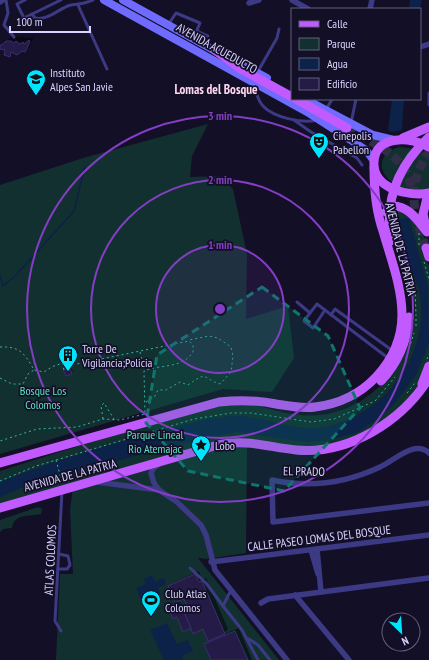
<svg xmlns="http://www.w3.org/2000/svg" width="429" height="660" font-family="'PT Sans Narrow',sans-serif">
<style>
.green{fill:#12302f}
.water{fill:#0c2248}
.shadow{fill:#0007}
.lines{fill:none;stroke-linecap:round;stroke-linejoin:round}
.stream{stroke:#0c2248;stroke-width:1.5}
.building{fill:#241b47;stroke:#3b2d73}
.primary-tunnel{stroke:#312d47;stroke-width:9;stroke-dasharray:9 4.5;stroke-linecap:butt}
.path{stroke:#2fb8b0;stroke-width:1;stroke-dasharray:2 3;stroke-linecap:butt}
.lane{stroke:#3d3a85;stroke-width:3}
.street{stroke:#3d3a85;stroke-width:5.5}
.secondary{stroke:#6f6bff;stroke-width:8}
.primary{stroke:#c25bff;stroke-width:9}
.marked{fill:#0f766e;fill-opacity:0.2;stroke:#0f766e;stroke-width:3;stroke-dasharray:8 5;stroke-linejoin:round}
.ring{fill:none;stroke:#843dc5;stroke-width:2}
.labels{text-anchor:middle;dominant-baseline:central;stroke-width:3.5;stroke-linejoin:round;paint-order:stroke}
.street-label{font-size:12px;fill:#d9d4ff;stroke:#130f26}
.poi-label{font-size:12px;fill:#d9d4ff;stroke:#130f26;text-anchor:start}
.park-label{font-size:12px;fill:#5fe0c0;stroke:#130f26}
.neighbourhood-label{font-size:13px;font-weight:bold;fill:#ffd6f0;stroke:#130f26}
.centre{fill:#843dc5;stroke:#130f26;stroke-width:2}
.ring-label{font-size:12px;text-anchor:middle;font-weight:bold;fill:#843dc5;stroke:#130f26;stroke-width:3.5;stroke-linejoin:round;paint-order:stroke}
</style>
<rect width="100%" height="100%" fill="#130f26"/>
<g class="green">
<polygon points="208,124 192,156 190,177 220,176 233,189 247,254 246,319 288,306 294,358 272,392 223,389 0,454 0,185 83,158"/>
<path d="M 399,147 L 419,149 L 429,155 L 429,189 C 421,190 412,191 404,189 C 380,180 371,156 399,147 Z"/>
<path d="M 396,211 C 413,214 422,231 429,246 L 422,250 L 429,266 L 429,365 L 415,397 L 397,415 L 345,442 L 301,449 L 241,440 L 0,506 L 0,471 C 53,454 106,437 159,422 C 179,416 200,408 220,405 C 253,400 271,412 300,415 C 355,421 402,378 413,326 C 422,287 393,250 396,211 Z"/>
<polygon points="247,446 246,553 207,559 198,558 279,660 56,660 60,574 73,574 70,509 73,488 215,449"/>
<path d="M 38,507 L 42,509 L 41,514 C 30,517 14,513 12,528 L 3,529 L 0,532 L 0,520 Z"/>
</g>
<g class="water">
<polygon points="410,0 422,0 420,11 420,9 409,9"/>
<polygon points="392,99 404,99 402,130 392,132 388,130"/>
<path d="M 409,218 L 428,287 L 429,343 L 416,375 L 395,403 L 380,417 L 358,432 L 330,440 L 306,442 L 236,432 L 202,439 L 54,477 L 21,488 L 0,497 L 0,482 C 54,461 109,444 165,430 C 186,425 210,417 233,416 C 260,415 286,429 314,428 C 375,424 426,364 421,303 C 420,289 414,276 409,263 C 405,249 402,236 397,222 L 400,219 Z"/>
<polygon points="152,575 155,582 164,578 166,584 158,588 160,593 154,596 156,602 144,608 136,588 146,584 144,579"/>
<polygon points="167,623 177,644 188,640 193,651 182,656 183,660 164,660 150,630"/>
</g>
<g class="shadow">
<polygon points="34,35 30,46 25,51 22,50 13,52 10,56 5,42 12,36 16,36 20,38 22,36 26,39 29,37 30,39"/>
<polygon points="71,367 73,372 71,373 64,370"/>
<polygon points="199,571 202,580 206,578 228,629 222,635 239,628 252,660 212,660 206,644 209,641 204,628 191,627 169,608 180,602 183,609 188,606 184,597 170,586 173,583"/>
</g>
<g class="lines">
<polyline class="stream" points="0,275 3,286 16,275 74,211 85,166"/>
</g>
<g class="building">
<polygon points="29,40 30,42 25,52 22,51 17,55 11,52 10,57 4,55 5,50 0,49 0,45 2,45 6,41 11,41 14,43 16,41 20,44 23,42 24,44"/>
<polygon points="70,368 72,374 66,376 63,370"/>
<polygon points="195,574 199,582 202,581 225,634 208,641 203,629 193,634 183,610 188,608 184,599 175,602 168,586"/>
<polygon points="177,603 181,611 183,610 191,628 183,632 177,617 173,619 168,607"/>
<polygon points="235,631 248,660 211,660 204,644"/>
</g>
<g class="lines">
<g class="primary-tunnel">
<path d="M 347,128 C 375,144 408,156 412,191"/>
<path d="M 426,248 C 413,212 406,186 429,152"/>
</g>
<g class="path">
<polyline points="398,232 415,286 416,316"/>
<polyline points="419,233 419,246"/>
<polyline points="424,262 429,279"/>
<polyline points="416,326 416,319"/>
<path d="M 0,347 C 20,346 25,354 34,370 L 44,372 C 57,363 61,363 77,364 L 189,341 L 193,345 L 193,352 C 182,369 161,364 144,371 L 145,414 L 120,420 L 103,419 L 77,427 L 37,429 L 0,441"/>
<polyline points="140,352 144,370"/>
<polyline points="406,358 414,333"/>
<polyline points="427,359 429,354"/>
<polyline points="62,363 64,370"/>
<polyline points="0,378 12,384 23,384 28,374 34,370"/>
<polyline points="407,393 415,383"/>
<path d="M 146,402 L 155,396 L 158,390 L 166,390 L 180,382 L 188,385 C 209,370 201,378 220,384 L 231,372 L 233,356 L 231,347 L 218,338 L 209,336 L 189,340"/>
<polyline points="103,419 101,406 104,403 114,419"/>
<polyline points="56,460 62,482"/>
<polyline points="0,481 36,466 194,419 231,413 251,413 311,422 334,419 375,401 395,377"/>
</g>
<g class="lane">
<polyline points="6,0 8,13 4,25 14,37"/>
<polyline points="25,0 17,4 24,18 61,0"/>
<polyline points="78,5 107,69"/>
<path d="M 32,14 L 35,18 C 48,21 59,8 71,5 C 79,4 85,4 93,0"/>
<polyline points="168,25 176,13 200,23 194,37"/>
<polyline points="197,31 208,36"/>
<polyline points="257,73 277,38 279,29"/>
<path d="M 254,85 C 256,92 258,101 263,106 C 273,117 302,124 317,120"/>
<polyline points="429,93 429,105"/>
<polyline points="326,110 332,99"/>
<polyline points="294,120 311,132 357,158 362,165"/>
<polyline points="351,123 356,99"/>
<polyline points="343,131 358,137 374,138"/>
<polyline points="297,302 310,313 317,304 388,358"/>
<polyline points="310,313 304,321 313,328 325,310"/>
<polyline points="331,315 335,309 393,351"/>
<polyline points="190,568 206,583 223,606"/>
<polyline points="58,569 67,569 70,565 68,556 59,554"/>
<polyline points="230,592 223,606 242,630 258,660"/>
<polyline points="61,631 55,621 62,491"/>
<polyline points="249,639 258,645 270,660"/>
</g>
<g class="street">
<polyline points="292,0 308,9"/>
<polyline points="0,2 3,0"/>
<polyline points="249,3 259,0"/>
<polyline points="370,9 372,0"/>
<polyline points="420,47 429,44"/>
<path d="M 429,453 C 415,439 394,461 380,467 C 346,483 309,488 272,480 L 273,522 L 429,503"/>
<polyline points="159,464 153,469 151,473 154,483 159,490 177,502 201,525 206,535 215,570 287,660"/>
<polyline points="97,482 159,490"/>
<polyline points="317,549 321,592"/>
<polyline points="311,550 318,574"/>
<polyline points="211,562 429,535"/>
<polyline points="295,595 349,660"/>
<polyline points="261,603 268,599 429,578"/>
</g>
<g class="secondary">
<polyline points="104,0 307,112 366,150 374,161"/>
<polyline points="123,0 219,53"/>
<polyline points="233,60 267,78"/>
<polyline points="305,99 373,135 394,140"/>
</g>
<g class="primary">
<polyline points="215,50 241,69 292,97"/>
<polyline points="296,99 347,128"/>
<polyline points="403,138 429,127"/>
<path d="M 429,147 C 412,137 375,134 374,162 C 372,189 409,197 429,193"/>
<path d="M 386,212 L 393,206 C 409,206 418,221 427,232"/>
<polyline points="426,228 423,214 428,194"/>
<path d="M 391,241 C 384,200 399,165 429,137"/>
<polyline points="426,248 429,257"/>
<path d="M 381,381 C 398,363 407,342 409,317"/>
<polyline points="422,384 429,366"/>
<path d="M 0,463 L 219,402 C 238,400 257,400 276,404 C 289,406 302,409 315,407 C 339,404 360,394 376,377 C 420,330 398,283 383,231 C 376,211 374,190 374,168"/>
<path d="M 0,508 L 218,445 C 247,439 268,447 296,450 C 349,455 402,421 429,378"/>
</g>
</g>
<path class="marked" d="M 262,287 L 328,336 L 360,408 L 284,491 L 188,471 L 146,423 L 157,355 Z"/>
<circle cx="220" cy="309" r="64" fill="#843dc5" fill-opacity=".12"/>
<g class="ring">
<circle cx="220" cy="309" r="64"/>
<circle cx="220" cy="309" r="129"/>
<circle cx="220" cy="309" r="193"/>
</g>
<defs>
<symbol id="school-pin" viewBox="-11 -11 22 30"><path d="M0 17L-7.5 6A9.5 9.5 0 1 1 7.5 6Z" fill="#00e5ff" stroke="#130f26"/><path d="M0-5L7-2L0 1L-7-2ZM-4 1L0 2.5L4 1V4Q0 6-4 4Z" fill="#111"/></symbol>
<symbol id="theatre-pin" viewBox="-11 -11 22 30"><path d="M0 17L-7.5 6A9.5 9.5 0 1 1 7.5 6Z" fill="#00e5ff" stroke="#130f26"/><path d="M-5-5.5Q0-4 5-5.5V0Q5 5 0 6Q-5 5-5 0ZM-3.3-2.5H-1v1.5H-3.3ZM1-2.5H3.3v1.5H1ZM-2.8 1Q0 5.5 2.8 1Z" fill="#111"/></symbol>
<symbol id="building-pin" viewBox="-11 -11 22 30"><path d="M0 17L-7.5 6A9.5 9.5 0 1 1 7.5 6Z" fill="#00e5ff" stroke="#130f26"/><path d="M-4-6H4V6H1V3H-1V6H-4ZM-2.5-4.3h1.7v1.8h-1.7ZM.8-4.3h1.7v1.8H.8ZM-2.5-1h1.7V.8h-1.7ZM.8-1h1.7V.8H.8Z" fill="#111"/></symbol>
<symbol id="sight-pin" viewBox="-11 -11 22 30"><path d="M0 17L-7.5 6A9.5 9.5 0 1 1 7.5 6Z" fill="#00e5ff" stroke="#130f26"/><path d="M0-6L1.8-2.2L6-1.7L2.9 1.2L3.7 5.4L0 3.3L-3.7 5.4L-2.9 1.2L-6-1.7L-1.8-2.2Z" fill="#111"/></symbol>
<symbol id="stadium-pin" viewBox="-11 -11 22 30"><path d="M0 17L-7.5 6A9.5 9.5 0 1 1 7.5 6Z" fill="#00e5ff" stroke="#130f26"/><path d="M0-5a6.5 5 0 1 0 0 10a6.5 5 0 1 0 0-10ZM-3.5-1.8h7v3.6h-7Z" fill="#111"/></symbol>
</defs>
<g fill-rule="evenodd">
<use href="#school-pin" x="25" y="68" width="22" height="30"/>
<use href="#theatre-pin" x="308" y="131" width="22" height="30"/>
<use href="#building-pin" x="57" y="344" width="22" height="30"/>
<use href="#sight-pin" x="190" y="434" width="22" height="30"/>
<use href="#stadium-pin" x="140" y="589" width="22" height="30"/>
</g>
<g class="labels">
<g class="street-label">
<text transform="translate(217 48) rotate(29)">AVENIDA ACUEDUCTO</text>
<text transform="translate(401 249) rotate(76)">AVENIDA DE LA PATRIA</text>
<text transform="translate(304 471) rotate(1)">EL PRADO</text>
<text transform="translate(70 475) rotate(-15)">AVENIDA DE LA PATRIA</text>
<text transform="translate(319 538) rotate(-7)">CALLE PASEO LOMAS DEL BOSQUE</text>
<text transform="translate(50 560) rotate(-87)">ATLAS COLOMOS</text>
</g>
<g class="poi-label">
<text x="50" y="72">Instituto<tspan x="50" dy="14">Alpes San Javie</tspan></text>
<text x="333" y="135">Cinepolis<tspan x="333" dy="14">Pabellon</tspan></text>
<text x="82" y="348">Torre De<tspan x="82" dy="14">Vigilancia;Policia</tspan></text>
<text x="215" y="445">Lobo</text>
<text x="165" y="593">Club Atlas<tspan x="165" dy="14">Colomos</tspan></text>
</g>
<g class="park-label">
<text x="43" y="390">Bosque Los<tspan x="43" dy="14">Colomos</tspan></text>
<text x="155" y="434">Parque Lineal<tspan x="155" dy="14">Rio Atemajac</tspan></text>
</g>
<g class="neighbourhood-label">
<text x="216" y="89">Lomas del Bosque</text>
</g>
</g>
<circle cx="220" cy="309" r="6" class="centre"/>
<g class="ring-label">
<text x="220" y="120">3 min</text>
<text x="220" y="184">2 min</text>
<text x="220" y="249">1 min</text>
</g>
<rect x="291" y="8" width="130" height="92" fill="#130f26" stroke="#625e7d"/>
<rect x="299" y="21" width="20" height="6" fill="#c25bff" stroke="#625e7d"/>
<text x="327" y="28" font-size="12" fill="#d9d4ff">Calle</text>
<rect x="299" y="38" width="20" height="12" fill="#12302f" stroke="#625e7d"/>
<text x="327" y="48" font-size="12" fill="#d9d4ff">Parque</text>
<rect x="299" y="58" width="20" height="12" fill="#0c2248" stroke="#625e7d"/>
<text x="327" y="68" font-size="12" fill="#d9d4ff">Agua</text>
<rect x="299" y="78" width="20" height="12" fill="#241b47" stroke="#625e7d"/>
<text x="327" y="88" font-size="12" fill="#d9d4ff">Edificio</text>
<g transform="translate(401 632) rotate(155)"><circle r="19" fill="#130f26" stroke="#625e7d"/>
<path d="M0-3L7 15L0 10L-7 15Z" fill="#00e5ff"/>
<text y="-6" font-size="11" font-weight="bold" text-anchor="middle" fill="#d9d4ff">N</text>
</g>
<path d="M10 26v6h80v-6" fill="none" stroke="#d9d4ff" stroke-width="2"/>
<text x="16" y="26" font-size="12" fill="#d9d4ff" stroke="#130f26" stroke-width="3" paint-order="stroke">100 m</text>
</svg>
